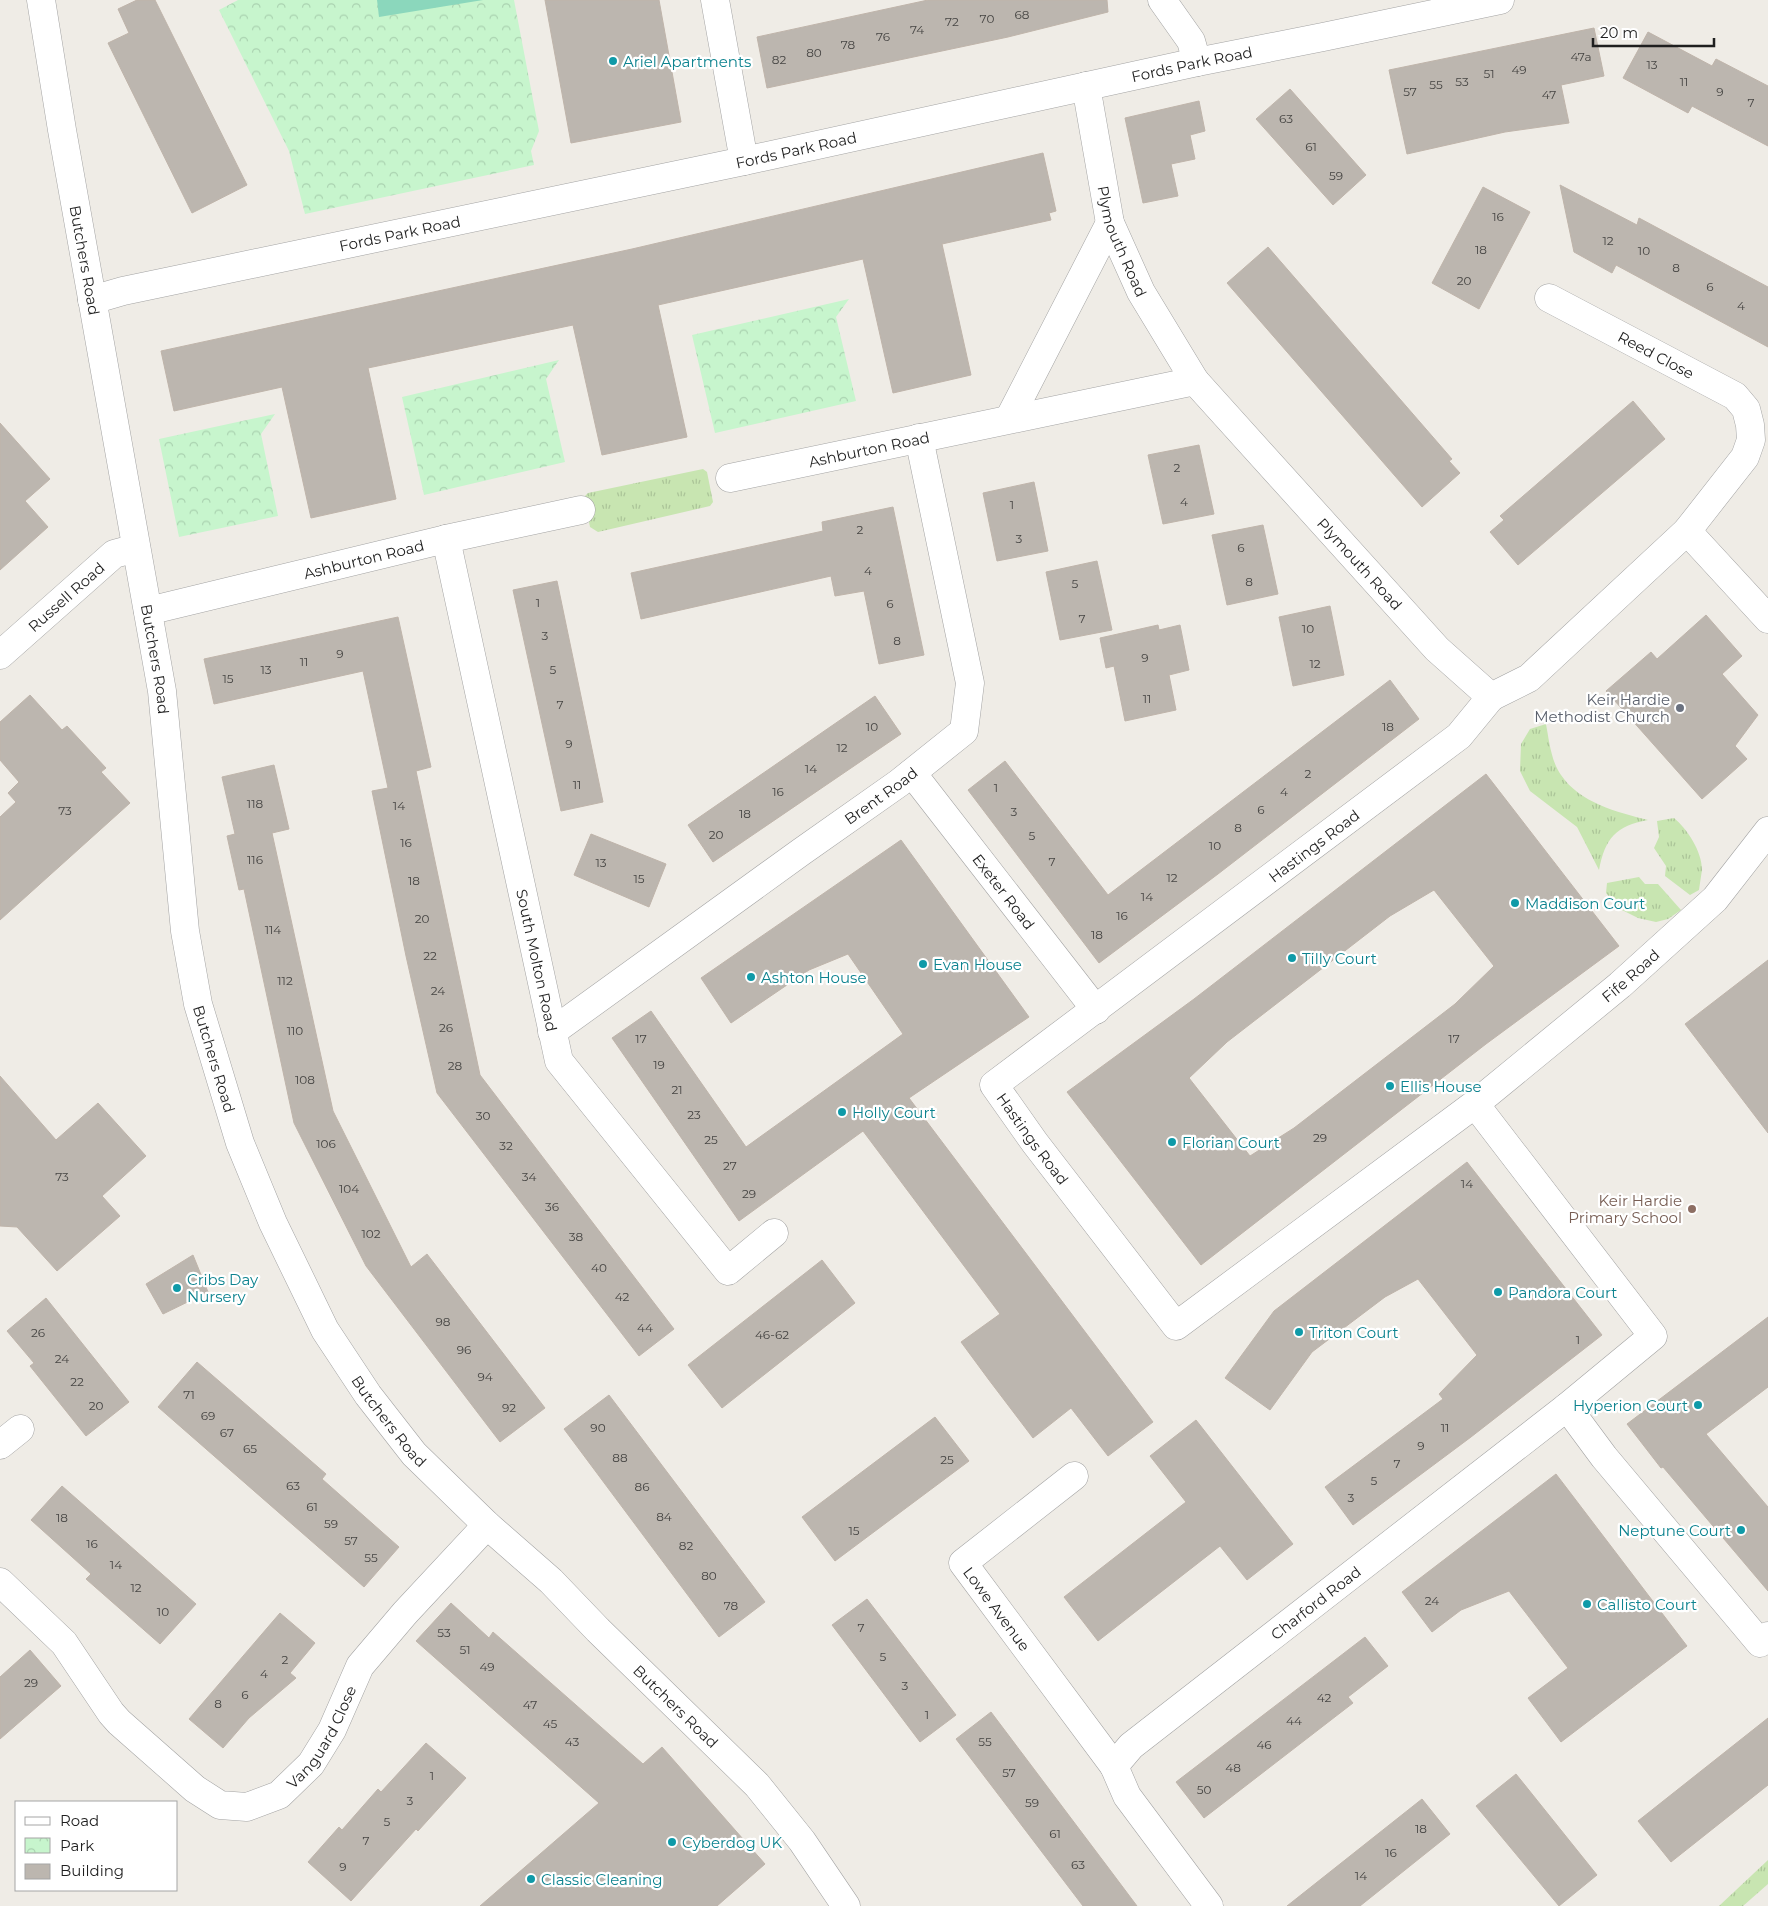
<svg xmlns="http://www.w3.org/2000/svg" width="1768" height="1906" font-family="Montserrat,sans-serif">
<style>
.grass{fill:url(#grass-tufts)}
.park{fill:url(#park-crowns)}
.pitch{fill:#8bd7bc}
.building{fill:#bcb6af;stroke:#bfb4aa;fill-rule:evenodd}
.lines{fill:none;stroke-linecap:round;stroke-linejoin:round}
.minor-casing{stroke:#a3a3a3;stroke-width:29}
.minor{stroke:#fff;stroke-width:28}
.culture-dot{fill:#0f9aa8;stroke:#fff;stroke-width:2}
.worship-dot{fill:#6b7280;stroke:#fff;stroke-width:2}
.education-dot{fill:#8d6e63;stroke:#fff;stroke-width:2}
.labels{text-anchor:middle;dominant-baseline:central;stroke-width:4.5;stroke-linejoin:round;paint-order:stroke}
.number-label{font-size:12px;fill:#464543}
.culture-label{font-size:15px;fill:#0d838f;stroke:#fff;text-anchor:start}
.street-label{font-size:15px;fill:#1f1f1f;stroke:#fff}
.worship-label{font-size:15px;fill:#5b616d;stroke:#fff;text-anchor:end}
.education-label{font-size:15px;fill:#785e54;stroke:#fff;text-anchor:end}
</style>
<defs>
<pattern id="grass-tufts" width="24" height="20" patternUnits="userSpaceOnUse" patternTransform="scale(1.25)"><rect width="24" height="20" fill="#c8e5b1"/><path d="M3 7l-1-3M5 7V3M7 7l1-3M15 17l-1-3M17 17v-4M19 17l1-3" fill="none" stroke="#abc498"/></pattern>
<pattern id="park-crowns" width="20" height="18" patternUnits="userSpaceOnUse" patternTransform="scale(1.25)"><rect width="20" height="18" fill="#c7f5cd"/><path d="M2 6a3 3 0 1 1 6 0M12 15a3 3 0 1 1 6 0" fill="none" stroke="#aad2b0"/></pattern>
</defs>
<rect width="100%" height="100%" fill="#efece6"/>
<g class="grass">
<polygon points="703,469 707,472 713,502 710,506 598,532 590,527 584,497 588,493"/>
<path d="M 1546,724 C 1549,740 1551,761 1561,775 C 1580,803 1617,812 1648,820 C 1616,826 1605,838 1599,870 L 1577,827 L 1530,791 L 1520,771 L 1521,744 L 1530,729 Z"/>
<path d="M 1674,818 C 1687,829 1702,851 1702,870 C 1701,876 1700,883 1699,890 L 1690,895 L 1665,876 L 1666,866 L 1654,848 L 1659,837 L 1657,821 Z"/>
<polygon points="1639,877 1645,884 1658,884 1681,910 1668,919 1656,922 1638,918 1620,909 1606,893 1607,883"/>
<polygon points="1768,1860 1768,1884 1743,1906 1719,1906"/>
</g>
<g class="park">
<polygon points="238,0 514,0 539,131 531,151 534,165 305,214 289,151 219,10"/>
<polygon points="849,299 836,317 856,401 715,433 692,335"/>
<polygon points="559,360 546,379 565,462 424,495 402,397"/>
<polygon points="275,414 261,434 278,516 179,537 159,439"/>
</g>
<polygon class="pitch" points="377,0 483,0 379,17"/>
<g class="building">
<polygon points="137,0 155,0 247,185 192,213 108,43 129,33 118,9"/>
<polygon points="545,0 659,0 681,122 571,143"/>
<polygon points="928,0 1107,0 1108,12 1008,37 767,88 757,37"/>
<polygon points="1594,28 1604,76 1561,85 1569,123 1505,132 1407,154 1389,70"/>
<polygon points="1648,32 1712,66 1716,59 1768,86 1768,146 1692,106 1688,113 1623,78"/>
<polygon points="1290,89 1366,175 1333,205 1256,119"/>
<polygon points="1199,101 1205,131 1190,135 1195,159 1171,164 1178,196 1143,203 1125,118"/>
<polygon points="1043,153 1056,211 1049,213 1051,220 942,244 971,375 893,393 863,259 658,305 687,437 602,455 573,325 368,368 396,499 311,518 282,387 174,411 161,351 632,249"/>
<polygon points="1560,185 1637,225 1639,218 1768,287 1768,347 1616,265 1612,273 1574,252"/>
<polygon points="1483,187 1530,212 1479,309 1432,283"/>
<polygon points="1268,247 1452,459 1449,461 1460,473 1422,507 1227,283"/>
<polygon points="1633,401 1665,439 1518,565 1490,532 1504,520 1500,516"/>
<polygon points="0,423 50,479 25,501 48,527 0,570"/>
<polygon points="1199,445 1214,514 1163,524 1148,455"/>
<polygon points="1034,482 1048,551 997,561 983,493"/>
<polygon points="893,507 924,655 879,664 864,591 835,596 831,576 641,619 631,573 823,531 822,522"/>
<polygon points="1263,525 1278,594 1227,605 1212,535"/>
<polygon points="1097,561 1112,630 1060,640 1046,572"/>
<polygon points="557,581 603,802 561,811 513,590"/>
<polygon points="1330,606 1344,675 1293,686 1279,617"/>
<polygon points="1706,615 1742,656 1722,674 1758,715 1735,746 1747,759 1702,799 1606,691 1651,652 1657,659"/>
<polygon points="398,617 431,767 416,771 480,1075 674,1329 639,1356 437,1093 406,956 372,791 388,788 363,671 214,704 204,659"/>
<polygon points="1158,625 1159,630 1180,625 1189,670 1169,675 1176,710 1125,721 1114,666 1106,668 1100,638"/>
<polygon points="1390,680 1419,719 1218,874 1099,963 968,790 1005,761 1108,895"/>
<polygon points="30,695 62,730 67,726 106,768 101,772 130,803 0,920 0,817 16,802 8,793 19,782 0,760 0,722"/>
<polygon points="875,696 901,734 713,862 688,825"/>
<polygon points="274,765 289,829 272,833 333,1111 411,1267 427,1254 545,1408 500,1442 366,1266 294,1123 244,889 239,890 227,836 235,834 222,777"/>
<path d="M 1486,774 L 1619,946 L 1486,1044 L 1201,1265 L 1067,1092 L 1194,999 ZM 1434,890 L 1494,966 L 1455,1004 L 1294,1128 L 1250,1156 L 1189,1078 L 1227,1042 L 1390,916 Z"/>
<polygon points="591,834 666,864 649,907 574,875"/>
<polygon points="901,840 1029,1017 909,1098 1153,1422 1108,1456 1071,1408 1033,1438 989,1380 961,1342 1000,1314 863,1131 739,1221 612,1038 651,1011 746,1147 903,1034 848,954 809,970 731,1023 701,978"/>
<polygon points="1768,960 1768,1133 1685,1024"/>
<polygon points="0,1076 56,1140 98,1103 146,1156 102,1196 120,1216 57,1271 17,1227 0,1226"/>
<polygon points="1467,1162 1602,1335 1471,1437 1353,1525 1325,1487 1443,1399 1439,1394 1477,1355 1418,1279 1385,1297 1312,1352 1270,1410 1225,1378 1274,1311"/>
<polygon points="193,1255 208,1292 163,1314 146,1284"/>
<polygon points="822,1260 855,1303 722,1408 688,1365"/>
<polygon points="46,1298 129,1402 86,1436 30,1366 34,1363 7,1331"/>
<polygon points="1768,1317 1768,1387 1706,1434 1768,1507 1768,1591 1663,1467 1661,1468 1627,1424"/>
<polygon points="197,1362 326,1474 322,1479 399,1547 364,1587 158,1407"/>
<polygon points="609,1395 765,1602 719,1637 564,1429"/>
<polygon points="935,1417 969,1461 835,1561 802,1517"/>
<polygon points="1196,1420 1293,1544 1247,1580 1220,1546 1098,1641 1064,1597 1186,1502 1150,1456"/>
<polygon points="1556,1474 1687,1646 1561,1742 1528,1698 1568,1668 1509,1591 1461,1610 1432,1632 1402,1592"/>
<polygon points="62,1486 196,1604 160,1644 86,1579 91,1574 31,1520"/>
<polygon points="867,1599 956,1715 920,1742 832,1625"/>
<polygon points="451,1603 489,1638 493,1632 643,1764 662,1747 765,1864 717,1906 480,1906 599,1803 416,1641"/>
<polygon points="280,1613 315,1643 290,1673 296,1678 249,1718 223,1748 189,1719"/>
<polygon points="1365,1637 1388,1666 1348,1697 1353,1703 1204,1818 1176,1782"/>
<polygon points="30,1650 61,1686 0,1739 0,1677"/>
<polygon points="991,1712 1107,1866 1137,1906 1083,1906 956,1739"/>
<polygon points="1768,1718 1768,1785 1671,1862 1638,1821"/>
<polygon points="426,1743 466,1778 418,1831 416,1829 351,1901 308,1862 339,1827 342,1830 378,1789 381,1792"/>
<polygon points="1516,1774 1597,1875 1559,1906 1476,1806"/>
<polygon points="1422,1799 1450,1834 1360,1906 1287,1906"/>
</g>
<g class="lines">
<defs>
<g id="minor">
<path id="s1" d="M 41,0 L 62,130 L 162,691 L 185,931 L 198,1004 L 240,1143 L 273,1223 L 325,1330 L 368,1395 L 414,1454 L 487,1525 L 551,1581 L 598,1630 L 757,1785 L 802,1841 L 846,1906"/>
<polyline points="715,0 744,161"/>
<polyline points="1162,0 1191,41 1197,62"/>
<path id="s2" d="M 1086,86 L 1110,223 L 1141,292 L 1195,381 L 1437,649 L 1491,697 L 1529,678 L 1687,531 L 1745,457 L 1751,440 L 1750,425 L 1746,409 L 1735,396 L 1549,298"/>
<path id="s3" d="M 92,300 L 123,291 L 744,161 L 1197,62 L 1323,37 L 1500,0"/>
<polyline points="1009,419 1110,223"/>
<path id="s4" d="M 730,478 L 1195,381"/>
<polyline points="1687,531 1768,619"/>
<path id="s5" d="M 446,539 L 559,1061 L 728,1271 L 774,1233"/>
<path id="s6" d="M 148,611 L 446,539 L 581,510"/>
<path id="s7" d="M 0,655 L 114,554 L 136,548"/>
<path id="s8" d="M 1491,697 L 1459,736 L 994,1085 L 1035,1143 L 1176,1326 L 1475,1104 L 1620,985 L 1715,899 L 1768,831"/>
<path id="s9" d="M 912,773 L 1096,1010"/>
<path id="s10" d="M 552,1032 L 801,852 L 899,783 L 964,731 L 970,683 L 919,438"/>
<polyline points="1567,1407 1604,1457 1760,1643 1768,1636"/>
<polyline points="0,1445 20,1429"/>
<path id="s11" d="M 1074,1476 L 963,1563 L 1114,1766 L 1127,1796 L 1209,1906"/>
<path id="s12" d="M 0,1582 L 64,1643 L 111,1713 L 119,1722 L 195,1789 L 220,1805 L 247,1807 L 279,1795 L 311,1764 L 332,1730 L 360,1666 L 405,1613 L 487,1525"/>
<path id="s13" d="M 1114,1766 L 1131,1746 L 1567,1407 L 1653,1336 L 1475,1104"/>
</g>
</defs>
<use href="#minor" class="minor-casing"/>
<use href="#minor" class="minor"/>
</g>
<g class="culture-dot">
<circle cx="613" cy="61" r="5"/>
<circle cx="1515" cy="903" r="5"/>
<circle cx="1292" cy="958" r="5"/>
<circle cx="923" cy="964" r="5"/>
<circle cx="751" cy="977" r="5"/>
<circle cx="1390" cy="1086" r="5"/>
<circle cx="842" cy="1112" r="5"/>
<circle cx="1172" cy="1142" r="5"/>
<circle cx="177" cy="1288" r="5"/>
<circle cx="1498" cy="1292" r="5"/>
<circle cx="1299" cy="1332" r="5"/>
<circle cx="1698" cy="1405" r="5"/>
<circle cx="1741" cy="1530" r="5"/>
<circle cx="1587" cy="1604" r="5"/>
<circle cx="672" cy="1842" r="5"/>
<circle cx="531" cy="1879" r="5"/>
</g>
<circle class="worship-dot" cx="1680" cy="708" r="5"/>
<circle class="education-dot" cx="1692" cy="1209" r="5"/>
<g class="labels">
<g class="number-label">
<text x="1022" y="14">68</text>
<text x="987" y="18">70</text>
<text x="952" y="21">72</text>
<text x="917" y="29">74</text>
<text x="883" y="36">76</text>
<text x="848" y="44">78</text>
<text x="814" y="52">80</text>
<text x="1581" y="56">47a</text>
<text x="779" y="59">82</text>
<text x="1652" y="64">13</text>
<text x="1519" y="69">49</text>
<text x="1489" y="73">51</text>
<text x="1462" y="81">53</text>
<text x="1684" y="81">11</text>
<text x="1436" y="84">55</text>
<text x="1410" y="91">57</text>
<text x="1720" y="91">9</text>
<text x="1549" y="94">47</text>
<text x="1751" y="102">7</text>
<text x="1286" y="118">63</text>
<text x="1311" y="146">61</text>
<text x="1336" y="175">59</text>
<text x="1498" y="216">16</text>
<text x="1608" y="240">12</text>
<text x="1481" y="249">18</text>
<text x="1644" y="250">10</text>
<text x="1676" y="267">8</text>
<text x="1464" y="280">20</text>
<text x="1710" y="286">6</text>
<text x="1741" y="305">4</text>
<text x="1177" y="467">2</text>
<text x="1184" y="501">4</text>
<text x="1012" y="504">1</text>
<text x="860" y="529">2</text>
<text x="1019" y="538">3</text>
<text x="1241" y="547">6</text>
<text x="868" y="570">4</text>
<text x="1249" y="581">8</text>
<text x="1075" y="583">5</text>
<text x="538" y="602">1</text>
<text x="890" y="603">6</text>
<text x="1082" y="618">7</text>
<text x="1308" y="628">10</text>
<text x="545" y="635">3</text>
<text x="897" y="640">8</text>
<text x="340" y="653">9</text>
<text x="1145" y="657">9</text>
<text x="304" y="661">11</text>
<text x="1315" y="663">12</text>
<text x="266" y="669">13</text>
<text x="553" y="669">5</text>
<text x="228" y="678">15</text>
<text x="1147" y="698">11</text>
<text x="560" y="704">7</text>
<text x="872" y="726">10</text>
<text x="1388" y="726">18</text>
<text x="569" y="743">9</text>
<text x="842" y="747">12</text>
<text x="811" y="768">14</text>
<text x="1308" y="773">2</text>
<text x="577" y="784">11</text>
<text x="996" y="787">1</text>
<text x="778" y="791">16</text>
<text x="1284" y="791">4</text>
<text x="255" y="803">118</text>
<text x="399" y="805">14</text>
<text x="1261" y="809">6</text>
<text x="65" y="810">73</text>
<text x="1014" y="811">3</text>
<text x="745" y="813">18</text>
<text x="1238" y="827">8</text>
<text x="716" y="834">20</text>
<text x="1032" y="835">5</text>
<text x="406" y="842">16</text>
<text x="1215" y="845">10</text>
<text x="255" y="859">116</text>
<text x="1052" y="861">7</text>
<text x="601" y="862">13</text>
<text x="1172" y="877">12</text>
<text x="639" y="878">15</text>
<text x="414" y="880">18</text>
<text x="1147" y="896">14</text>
<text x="1122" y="915">16</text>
<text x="422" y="918">20</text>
<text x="273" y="929">114</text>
<text x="1097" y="934">18</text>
<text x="430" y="955">22</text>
<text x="285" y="980">112</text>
<text x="438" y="990">24</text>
<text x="446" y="1027">26</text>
<text x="295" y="1030">110</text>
<text x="641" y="1038">17</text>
<text x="1454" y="1038">17</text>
<text x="659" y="1064">19</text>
<text x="455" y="1065">28</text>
<text x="305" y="1079">108</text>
<text x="677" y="1089">21</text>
<text x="694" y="1114">23</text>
<text x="483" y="1115">30</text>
<text x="1320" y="1137">29</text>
<text x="711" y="1139">25</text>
<text x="326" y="1143">106</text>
<text x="506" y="1145">32</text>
<text x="730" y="1165">27</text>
<text x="62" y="1176">73</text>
<text x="529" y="1176">34</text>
<text x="1467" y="1183">14</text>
<text x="349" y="1188">104</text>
<text x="749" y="1193">29</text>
<text x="552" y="1206">36</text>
<text x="371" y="1233">102</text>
<text x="576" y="1236">38</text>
<text x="599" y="1267">40</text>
<text x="622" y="1296">42</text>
<text x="443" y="1321">98</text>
<text x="645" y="1327">44</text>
<text x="38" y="1332">26</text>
<text x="772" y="1334">46-62</text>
<text x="1578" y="1339">1</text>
<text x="464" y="1349">96</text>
<text x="62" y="1358">24</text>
<text x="485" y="1376">94</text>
<text x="77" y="1381">22</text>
<text x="189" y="1394">71</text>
<text x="96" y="1405">20</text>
<text x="509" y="1407">92</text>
<text x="208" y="1415">69</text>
<text x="598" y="1427">90</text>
<text x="1445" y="1427">11</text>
<text x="227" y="1432">67</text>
<text x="1421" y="1445">9</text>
<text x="250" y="1448">65</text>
<text x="620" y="1457">88</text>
<text x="947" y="1459">25</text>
<text x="1397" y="1463">7</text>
<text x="1374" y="1480">5</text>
<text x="293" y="1485">63</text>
<text x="642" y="1486">86</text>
<text x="1351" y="1497">3</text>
<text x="312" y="1506">61</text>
<text x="664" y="1516">84</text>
<text x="62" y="1517">18</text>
<text x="331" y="1523">59</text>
<text x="854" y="1530">15</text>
<text x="351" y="1540">57</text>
<text x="92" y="1543">16</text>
<text x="686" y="1545">82</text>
<text x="371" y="1557">55</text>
<text x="116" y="1564">14</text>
<text x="709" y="1575">80</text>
<text x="136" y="1587">12</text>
<text x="1432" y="1600">24</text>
<text x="731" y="1605">78</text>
<text x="163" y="1611">10</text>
<text x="861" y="1627">7</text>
<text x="444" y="1632">53</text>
<text x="465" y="1649">51</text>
<text x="883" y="1656">5</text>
<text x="285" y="1659">2</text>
<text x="487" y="1666">49</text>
<text x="264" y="1673">4</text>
<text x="31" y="1682">29</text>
<text x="905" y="1685">3</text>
<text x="245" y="1694">6</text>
<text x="1324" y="1697">42</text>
<text x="218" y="1703">8</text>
<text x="530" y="1704">47</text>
<text x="927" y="1714">1</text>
<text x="1294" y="1720">44</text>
<text x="550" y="1723">45</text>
<text x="572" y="1741">43</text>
<text x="985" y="1741">55</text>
<text x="1264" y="1744">46</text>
<text x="1233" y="1767">48</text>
<text x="1009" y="1772">57</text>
<text x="432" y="1775">1</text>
<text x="1204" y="1789">50</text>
<text x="410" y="1800">3</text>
<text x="1032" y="1802">59</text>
<text x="387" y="1821">5</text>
<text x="1421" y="1828">18</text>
<text x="1055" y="1833">61</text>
<text x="366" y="1840">7</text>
<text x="1391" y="1852">16</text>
<text x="1078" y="1864">63</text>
<text x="343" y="1866">9</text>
<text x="1361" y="1875">14</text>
</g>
<g class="culture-label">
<text x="623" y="61">Ariel Apartments</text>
<text x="1525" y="903">Maddison Court</text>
<text x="1302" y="958">Tilly Court</text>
<text x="933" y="964">Evan House</text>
<text x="761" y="977">Ashton House</text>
<text x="1400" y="1086">Ellis House</text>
<text x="852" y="1112">Holly Court</text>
<text x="1182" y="1142">Florian Court</text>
<text x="187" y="1279">Cribs Day<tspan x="187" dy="17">Nursery</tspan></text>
<text x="1508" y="1292">Pandora Court</text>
<text x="1309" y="1332">Triton Court</text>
<text x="1688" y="1405" text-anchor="end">Hyperion Court</text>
<text x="1731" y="1530" text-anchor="end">Neptune Court</text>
<text x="1597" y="1604">Callisto Court</text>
<text x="682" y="1842">Cyberdog UK</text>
<text x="541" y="1879">Classic Cleaning</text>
</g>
<g class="street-label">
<text stroke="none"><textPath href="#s3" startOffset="1125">Fords Park Road</textPath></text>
<text stroke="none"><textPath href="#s3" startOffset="720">Fords Park Road</textPath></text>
<text stroke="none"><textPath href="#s3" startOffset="315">Fords Park Road</textPath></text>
<text stroke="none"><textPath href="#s2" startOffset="160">Plymouth Road</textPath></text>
<text stroke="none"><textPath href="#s1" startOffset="264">Butchers Road</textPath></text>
<text transform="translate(1656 355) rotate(28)">Reed Close</text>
<text stroke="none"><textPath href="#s4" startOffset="142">Ashburton Road</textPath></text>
<text stroke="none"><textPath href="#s6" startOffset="222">Ashburton Road</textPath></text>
<text stroke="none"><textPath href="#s2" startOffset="565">Plymouth Road</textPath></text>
<text stroke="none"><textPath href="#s7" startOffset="88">Russell Road</textPath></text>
<text stroke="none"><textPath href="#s1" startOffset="669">Butchers Road</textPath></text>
<text stroke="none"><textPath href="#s10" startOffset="405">Brent Road</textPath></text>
<text transform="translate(1314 846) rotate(-37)">Hastings Road</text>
<text stroke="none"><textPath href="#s9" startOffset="150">Exeter Road</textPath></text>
<text stroke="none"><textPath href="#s5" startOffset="431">South Molton Road</textPath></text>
<text stroke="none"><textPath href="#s8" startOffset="1508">Fife Road</textPath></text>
<text stroke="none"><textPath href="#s1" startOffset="1074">Butchers Road</textPath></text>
<text stroke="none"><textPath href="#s8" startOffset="698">Hastings Road</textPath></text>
<text stroke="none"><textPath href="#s1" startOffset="1479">Butchers Road</textPath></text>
<text stroke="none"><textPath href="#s13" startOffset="260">Charford Road</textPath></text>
<text stroke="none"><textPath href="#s11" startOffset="198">Lowe Avenue</textPath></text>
<text stroke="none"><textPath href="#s1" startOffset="1884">Butchers Road</textPath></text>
<text stroke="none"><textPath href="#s12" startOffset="450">Vanguard Close</textPath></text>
</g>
<g class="worship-label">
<text x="1670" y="699">Keir Hardie<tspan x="1670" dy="17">Methodist Church</tspan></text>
</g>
<g class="education-label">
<text x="1682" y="1200">Keir Hardie<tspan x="1682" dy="17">Primary School</tspan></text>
</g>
</g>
<rect x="15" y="1801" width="162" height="90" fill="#ffffff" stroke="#a5a5a5"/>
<rect x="25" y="1817" width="25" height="8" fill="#ffffff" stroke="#a5a5a5"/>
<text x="60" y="1826" font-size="15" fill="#1f1f1f">Road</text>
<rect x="25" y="1838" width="25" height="15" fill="url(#park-crowns)" stroke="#a5a5a5"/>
<text x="60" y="1851" font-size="15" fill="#1f1f1f">Park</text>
<rect x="25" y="1864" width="25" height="15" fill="#bcb6af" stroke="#a5a5a5"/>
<text x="60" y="1876" font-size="15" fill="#1f1f1f">Building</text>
<path d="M1593 38v8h121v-8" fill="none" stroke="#1f1f1f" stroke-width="2.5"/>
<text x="1600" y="38" font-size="15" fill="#1f1f1f" stroke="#ffffff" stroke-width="4" paint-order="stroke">20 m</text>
</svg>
